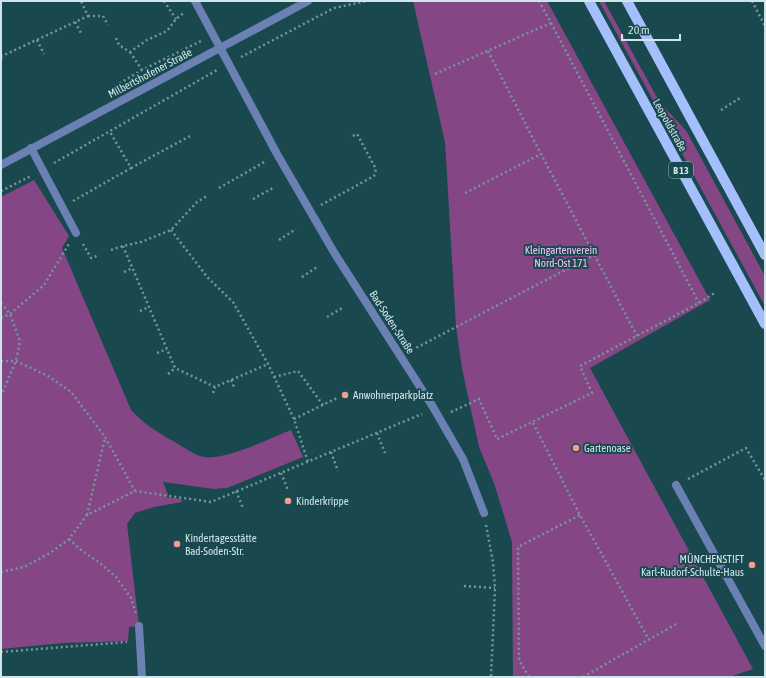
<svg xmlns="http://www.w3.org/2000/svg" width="766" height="678" font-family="'Asap Condensed',sans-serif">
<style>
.green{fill:#854686}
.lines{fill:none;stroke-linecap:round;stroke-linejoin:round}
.path{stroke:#73979b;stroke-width:2.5;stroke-dasharray:2 3;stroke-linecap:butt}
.service{stroke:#6b80b3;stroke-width:8}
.minor{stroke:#6b80b3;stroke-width:8}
.primary{stroke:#a5bffd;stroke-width:10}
.poi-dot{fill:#f59c92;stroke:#19494f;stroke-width:1.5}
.labels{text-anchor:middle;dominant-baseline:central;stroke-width:4;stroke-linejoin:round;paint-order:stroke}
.shield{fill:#19494f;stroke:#98b7bb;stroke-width:1}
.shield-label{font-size:10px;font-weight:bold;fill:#cee6e9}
.street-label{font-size:11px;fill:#cee6e9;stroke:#19494f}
.park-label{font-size:11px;fill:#f9c3f8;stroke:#19494f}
.poi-label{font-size:11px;fill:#cee6e9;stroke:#19494f;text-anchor:start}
</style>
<rect width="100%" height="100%" fill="#19494f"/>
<g class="green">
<polygon points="413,1 547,1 710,300 590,368 753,669 729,677 513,677 512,542 494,483 479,447 462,368 456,326 445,142"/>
<path d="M 599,1 L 604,1 L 659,101 C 668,112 678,121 687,132 L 765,276 L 765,306 Z"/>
<path d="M 34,180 L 69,236 L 62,248 L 131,410 C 143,423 158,433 173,441 C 182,446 191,453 200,456 C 222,463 270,438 291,430 L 303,457 L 227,488 L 214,489 L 163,482 L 168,495 L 166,497 L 181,499 L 182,502 L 154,507 L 135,513 L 127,524 L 139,626 L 129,627 L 128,641 L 63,643 L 1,649 L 1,197 Z"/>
</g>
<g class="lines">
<g class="path">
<polyline points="164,1 176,19"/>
<polyline points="752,1 765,26"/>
<polyline points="88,16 103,16 108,25"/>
<polyline points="75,22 81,33"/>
<polyline points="551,23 699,303"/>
<polyline points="116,38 119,45 130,52 147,40 167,31 176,19 185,12"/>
<polyline points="37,40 44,54"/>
<polyline points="488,51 541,154 637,336"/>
<polyline points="130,52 142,70"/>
<polyline points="1,55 2,56 88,16 81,1"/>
<polyline points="241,57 334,8 367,1"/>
<polyline points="1,60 2,56"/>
<polyline points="435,74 551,23 539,1"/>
<polyline points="115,86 142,70 201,41"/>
<polyline points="721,110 740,98"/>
<polyline points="54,163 217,70"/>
<polyline points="131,168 190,136"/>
<polyline points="219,188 266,161"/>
<polyline points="1,191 31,176"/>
<polyline points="465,193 541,154"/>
<polyline points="253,199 273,188"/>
<polyline points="73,201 131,168 110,132"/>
<polyline points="321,205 374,176 376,169 357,134 350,137"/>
<polyline points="171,230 208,278 233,302 268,364 294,419 308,462"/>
<polyline points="279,240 296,229"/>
<polyline points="83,244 91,258 97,256"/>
<polyline points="123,246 175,368 215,387 268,364"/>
<polyline points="111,250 123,246 141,242 171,230 197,202 207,196"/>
<polyline points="124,272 133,268"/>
<polyline points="302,277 317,267"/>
<polyline points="1,303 10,314 20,341 16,361 1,396"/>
<polyline points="140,311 149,307"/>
<polyline points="327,317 344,307"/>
<polyline points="1,318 10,314 44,285 69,244"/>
<polyline points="412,350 594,255"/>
<polyline points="157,353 167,349"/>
<polyline points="1,361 16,361 48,376 71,392 105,437 135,491"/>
<polyline points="168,374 175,368"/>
<polyline points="274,377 298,371 323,405"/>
<polyline points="231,380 234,387"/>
<polyline points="213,393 215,387"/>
<polyline points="451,412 479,399 497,439 592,393 580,366 699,303 716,292"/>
<polyline points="294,419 337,398"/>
<polyline points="533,423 580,515 649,640"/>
<polyline points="377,433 385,453"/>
<polyline points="331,452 338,471"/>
<polyline points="281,473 288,490"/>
<polyline points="688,479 746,448 765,480"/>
<polyline points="236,491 243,508"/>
<polyline points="87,515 105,438"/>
<polyline points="486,525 493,562 495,588 491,677"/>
<polyline points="69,539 81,550 100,563 116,577 131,598 136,614"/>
<polyline points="1,572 24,567 50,553 69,539 87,515 135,491 211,502 422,414"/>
<polyline points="464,586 495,588"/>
<polyline points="1,652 127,642"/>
<polyline points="88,676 88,677"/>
<polyline points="529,677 519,660 518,547 580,515"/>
<polyline points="583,677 678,623"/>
</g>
<g class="service">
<polyline points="31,148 76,233"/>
<polyline points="676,485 765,646"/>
<polyline points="139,626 142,677"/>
</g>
<g class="minor">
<polyline points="195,1 277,154 335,254 433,407 463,459 484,513"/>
<polyline points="1,165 308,1"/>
</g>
<g class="primary">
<polyline points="589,1 765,324"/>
<polyline points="627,1 765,255"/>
</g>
</g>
<g class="poi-dot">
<circle cx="345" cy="395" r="4"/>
<circle cx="576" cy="448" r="4"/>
<circle cx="288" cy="501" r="4"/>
<circle cx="177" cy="544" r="4"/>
<circle cx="752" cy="565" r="4"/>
</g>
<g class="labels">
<rect class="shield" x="669" y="162" width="24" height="16" rx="3"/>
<g class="shield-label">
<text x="681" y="170">B 13</text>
</g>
<g class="street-label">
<text transform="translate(150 73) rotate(-28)">Milbertshofener Straße</text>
<text transform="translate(670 125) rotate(61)">Leopoldstraße</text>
<text transform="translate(392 322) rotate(57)">Bad-Soden-Straße</text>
</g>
<g class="park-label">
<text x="561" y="250">Kleingartenverein<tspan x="561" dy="13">Nord-Ost 171</tspan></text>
</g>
<g class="poi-label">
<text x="353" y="395">Anwohnerparkplatz</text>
<text x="584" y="448">Gartenoase</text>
<text x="296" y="501">Kinderkrippe</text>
<text x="185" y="538">Kindertagesstätte<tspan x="185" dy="13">Bad-Soden-Str.</tspan></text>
<text x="744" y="559" text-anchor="end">MÜNCHENSTIFT<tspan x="744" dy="13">Karl-Rudorf-Schulte-Haus</tspan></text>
</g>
</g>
<rect width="766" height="678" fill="none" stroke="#cee6e9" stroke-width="4"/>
<path d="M622 34v6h58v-6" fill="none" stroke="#cee6e9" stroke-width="2"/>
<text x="628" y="34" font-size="12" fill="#cee6e9" stroke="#19494f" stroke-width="3" paint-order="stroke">20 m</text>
</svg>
